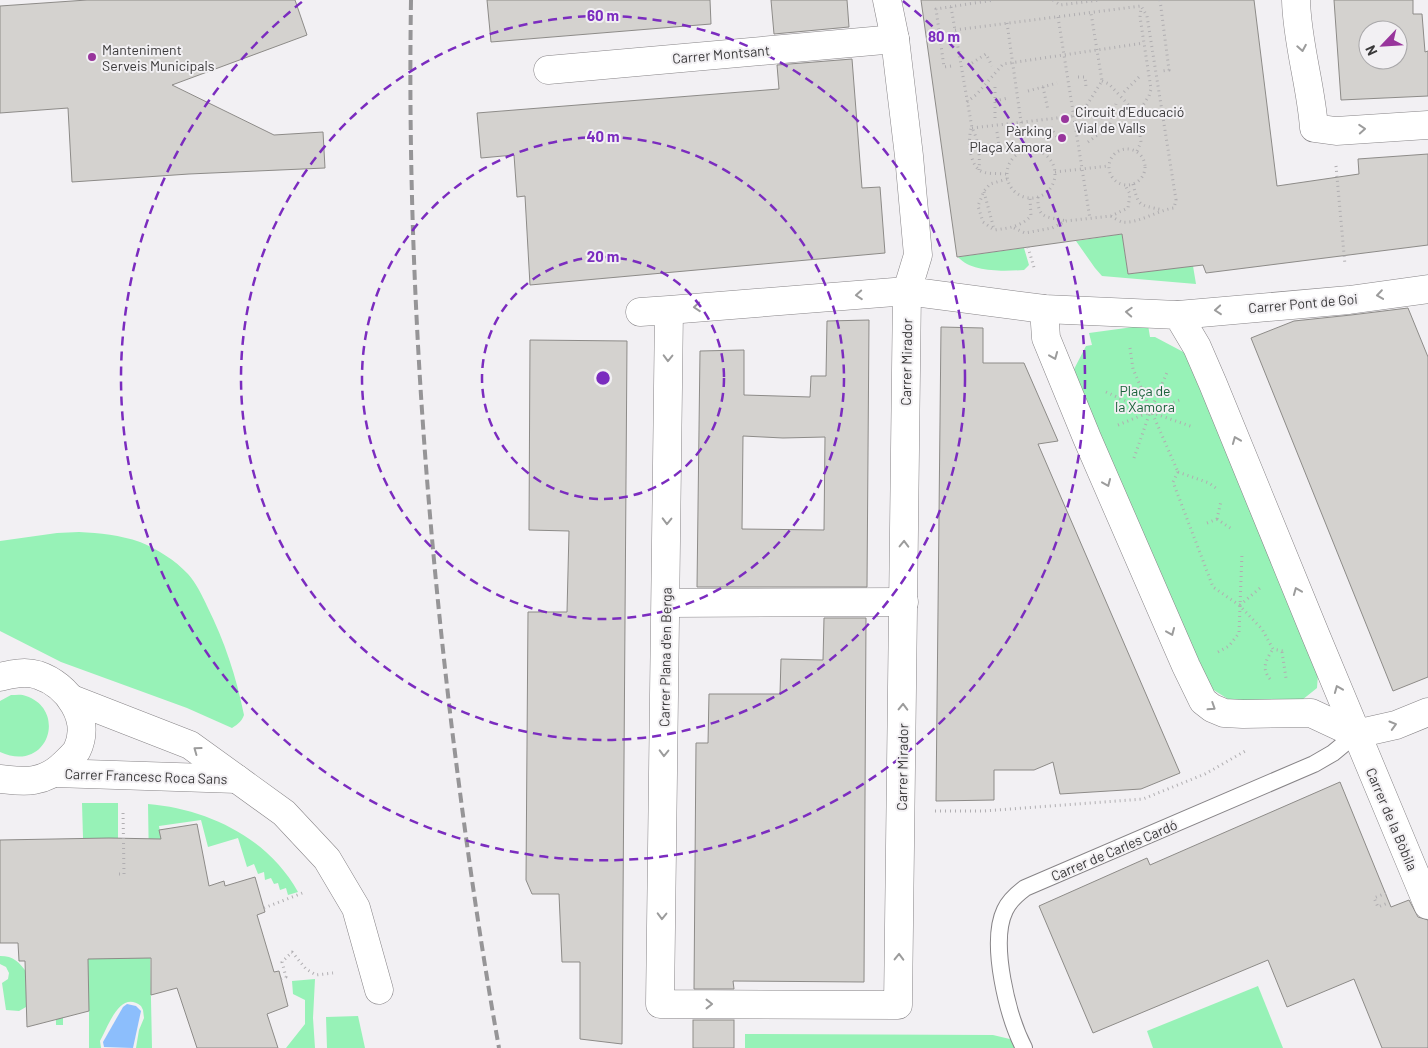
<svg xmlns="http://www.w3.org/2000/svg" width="1428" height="1048" font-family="Barlow,sans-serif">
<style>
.green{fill:#97f2b7}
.water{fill:#8cbefc}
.building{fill:#d4d2cf;stroke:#8d8b88;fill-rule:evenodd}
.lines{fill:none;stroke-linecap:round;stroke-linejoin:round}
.service-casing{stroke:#878487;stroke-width:18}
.minor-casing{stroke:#878487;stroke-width:29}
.tertiary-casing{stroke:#878487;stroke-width:29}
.path{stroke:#b0aeb1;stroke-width:3;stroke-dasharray:1 4;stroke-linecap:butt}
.service{stroke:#fff;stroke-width:16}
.minor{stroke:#fff;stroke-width:28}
.tertiary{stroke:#fff;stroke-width:28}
.rail{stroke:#969597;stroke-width:4;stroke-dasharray:10 5;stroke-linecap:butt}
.oneway{stroke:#9c9c9c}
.ring{fill:none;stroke:#7b2cbf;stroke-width:2.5;stroke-dasharray:9 6}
.poi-dot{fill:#98359c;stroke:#f2f0f3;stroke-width:2}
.labels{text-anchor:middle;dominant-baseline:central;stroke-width:4;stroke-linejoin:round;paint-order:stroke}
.poi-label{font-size:14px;fill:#3a393a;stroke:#f2f0f3;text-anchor:start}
.street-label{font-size:14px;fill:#3a393a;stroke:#f2f0f3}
.park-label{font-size:14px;fill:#1b623b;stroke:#f2f0f3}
.centre{fill:#7b2cbf;stroke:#f2f0f3;stroke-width:2.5}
.ring-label{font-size:15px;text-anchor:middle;font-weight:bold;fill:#7b2cbf;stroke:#f2f0f3;stroke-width:4;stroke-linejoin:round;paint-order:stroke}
</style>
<rect width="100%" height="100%" fill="#f2f0f3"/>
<g class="green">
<polygon points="1122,234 1128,274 1193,266 1196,284 1102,276 1095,268 1076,241"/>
<path d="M 1024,248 L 1029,265 L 1024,270 C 1004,271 972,273 958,257 Z"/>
<polygon points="1148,325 1150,337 1155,337 1189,355 1318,674 1317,688 1302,700 1261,703 1228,699 1212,689 1208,684 1072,373 1086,346 1092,345 1089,333"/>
<path d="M 79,532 C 100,533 120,535 140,542 C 157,549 175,560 188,574 C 196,583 202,595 207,606 C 225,642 236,676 244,715 C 242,721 238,724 232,728 L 187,708 L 61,662 L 0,631 L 0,541 L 57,533 Z"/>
<path d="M 11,695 C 16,695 22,694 26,696 C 68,710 48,774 0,752 L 0,701 Z"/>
<polygon points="82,803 118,803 118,838 83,838"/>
<path d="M 148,804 C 208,809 268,838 298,892 L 288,895 L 286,888 L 280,890 L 278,883 L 274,884 L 271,878 L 265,880 L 264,872 L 258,874 L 254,864 L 247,867 L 238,838 L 208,847 L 201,820 L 159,826 L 163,851 L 149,866 Z"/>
<path d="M 150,950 L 152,1048 L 136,1048 L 139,1030 L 144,1018 L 143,1010 L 141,1006 C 120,989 108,1027 100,1041 L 101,1048 L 89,1048 L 89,1009 L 63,1008 L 63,1025 L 56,1025 L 55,960 Z"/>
<path d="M 0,956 C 14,956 19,962 27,973 L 26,1003 L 26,1007 L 19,1011 L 6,1010 L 2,983 L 8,979 L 9,973 L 6,967 L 0,964 Z"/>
<polygon points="315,979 313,1018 315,1048 286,1048 305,1024 305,1000 293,994 292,981"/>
<polygon points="1258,986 1283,1048 1153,1048 1147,1031"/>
<polygon points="358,1016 365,1048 327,1048 326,1017"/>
<polygon points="745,1034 993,1035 1014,1040 1017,1048 745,1048"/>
</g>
<polygon class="water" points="127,1004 136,1006 141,1011 133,1048 104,1047 103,1042 123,1007"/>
<g class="building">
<polygon points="87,0 295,0 307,35 172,85 274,135 323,132 325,168 189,174 72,182 68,108 0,113 0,6"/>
<polygon points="487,0 710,0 711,24 491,42"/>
<polygon points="771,0 847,0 849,27 774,34"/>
<polygon points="921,0 1254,0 1277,186 1359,174 1358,159 1428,154 1428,245 1206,273 1203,265 1128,274 1122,234 957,257"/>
<path d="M 1334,0 L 1413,0 L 1413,14 L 1422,14 L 1425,52 L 1428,51 L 1428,96 L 1341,100 ZM 1368,30 L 1398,30 L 1398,60 L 1368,60 Z"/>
<polygon points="852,59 862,188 880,187 885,253 530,285 525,196 517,197 514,155 481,158 477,113 779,89 777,65"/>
<polygon points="1408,308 1428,357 1428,677 1393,691 1251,338 1294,321 1351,315"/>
<path d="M 869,320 L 867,587 L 697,587 L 700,351 L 744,350 L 744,395 L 810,397 L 811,376 L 826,376 L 827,321 ZM 743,436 L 783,438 L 825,437 L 824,530 L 742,529 Z"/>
<polygon points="941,327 983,328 983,363 1024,363 1058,441 1038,444 1180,773 1141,789 1060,794 1053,762 1034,770 994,770 994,800 936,801"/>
<polygon points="530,340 627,341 622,1044 580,1039 580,962 562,962 559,894 532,894 526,880 528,612 567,612 569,531 529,530"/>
<polygon points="824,618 866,618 864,982 733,981 734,989 694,989 696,743 708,743 709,694 780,694 781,659 823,660"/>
<polygon points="1340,782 1391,907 1409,900 1418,917 1428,920 1428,1048 1382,1048 1354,979 1287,1007 1268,960 1093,1033 1039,906 1147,858 1150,865"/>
<polygon points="197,824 209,886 224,881 225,886 255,877 265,912 257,915 274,972 279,971 288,1006 267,1014 278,1048 197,1048 177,988 151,995 151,958 88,959 89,1011 27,1027 25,961 19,961 18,943 0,943 0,840 109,838 161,839 159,830"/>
<rect x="693" y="1020" width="41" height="28"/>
</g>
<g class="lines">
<defs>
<path id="service" d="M 1024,1048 C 1008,1017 989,943 1005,910 C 1009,901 1017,894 1025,888 L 1314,764 L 1333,753 L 1356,734"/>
<g id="minor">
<path d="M 1296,0 C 1297,43 1311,85 1314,128 L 1336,131 L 1428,125"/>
<polyline points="548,70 895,39"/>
<polyline points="640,312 669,310 907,291 898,1005 660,1004 669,310"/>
<polyline points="1178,315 1349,300 1428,289"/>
<polyline points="666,603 904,602"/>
<path d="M 0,677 C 12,674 25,671 38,675 C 68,685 92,719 77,750 C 74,755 68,760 64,764 C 56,772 46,778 34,780 C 23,782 11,780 0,779"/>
<polyline points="72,699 190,745 284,813 327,859 356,908 379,990"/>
<polyline points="1356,734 1396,725 1428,712"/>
<polyline points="55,773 237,779"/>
</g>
<g id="tertiary">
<polyline points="887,0 895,39 909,156 918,255 907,291 1044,309 1178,315 1197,347 1213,384 1316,636 1428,905"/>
<polyline points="1044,309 1046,338 1087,438 1186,666 1203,701 1212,708 1224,713 1243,714 1311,713 1356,734"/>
</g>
</defs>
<use href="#service" class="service-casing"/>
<use href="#minor" class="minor-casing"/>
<use href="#tertiary" class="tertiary-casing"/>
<g class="path">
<polyline points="1053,0 1060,5 1100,0"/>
<polyline points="1160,0 1169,70 1162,71"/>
<path d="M 951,7 L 972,128 C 979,141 980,156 979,170"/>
<polyline points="1058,17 1090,219"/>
<polyline points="1007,23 1025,150"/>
<polyline points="955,30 1141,6"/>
<polyline points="972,63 986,54 992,66"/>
<polyline points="951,66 944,67 936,9 994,0"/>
<polyline points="1078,77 1085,77 1086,87"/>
<polyline points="1102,81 1109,84 1137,114"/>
<polyline points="1043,87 1048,110"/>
<polyline points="1028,91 1057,83"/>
<polyline points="1124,92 1141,75"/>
<polyline points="995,101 1008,98"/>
<polyline points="967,102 977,94 1003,64 1144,43"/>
<polyline points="1098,109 1108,130"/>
<polyline points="995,118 995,85"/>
<path d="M 1051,127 C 1054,135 1061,140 1067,146"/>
<polyline points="972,128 1074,116 1083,111 1102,81 1091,13"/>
<path d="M 971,129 C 968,140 969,161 979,170 C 986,175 998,173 1006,174"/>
<polyline points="997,132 1000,152"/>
<polyline points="1088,142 1096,136 1108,130 1116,104"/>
<circle cx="1127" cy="167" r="18"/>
<circle cx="1031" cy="174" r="24"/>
<polyline points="1137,151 1141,142 1137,114 1149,96 1151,89 1140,17 1141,8"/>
<polyline points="1336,166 1345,265"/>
<polyline points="1055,172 1108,166"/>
<path d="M 1007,179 L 990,184 L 984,191 L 978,206 L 983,222 L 994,230 C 1009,228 1020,227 1031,216 L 1030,198"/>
<path d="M 1133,184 C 1139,208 1139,204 1162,210"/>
<polyline points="984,192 994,229"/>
<path d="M 1038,197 C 1037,220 1048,216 1066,221"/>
<path d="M 1111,216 C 1114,218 1119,221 1122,222 C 1138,224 1158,210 1174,208 L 1176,200 L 1147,16 L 1141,6"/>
<polyline points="1014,228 1025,233 1052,228 1066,221 1111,216 1128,208 1130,194 1125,185"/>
<polyline points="1028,247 1035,271"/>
<polyline points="1130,348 1133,369 1178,472"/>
<polyline points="1106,392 1150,412 1193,427"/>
<polyline points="1118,425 1182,399"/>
<polyline points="1134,458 1150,412 1168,370"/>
<polyline points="1178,472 1173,482 1213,587 1239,605 1262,629 1273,649 1283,651"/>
<polyline points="1178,472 1209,483 1217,489"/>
<polyline points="1217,519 1233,530"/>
<polyline points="1217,519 1221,501"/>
<polyline points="1207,523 1217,519"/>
<polyline points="1240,605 1260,588"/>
<polyline points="1218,652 1229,646 1239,633 1242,553"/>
<polyline points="1282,652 1286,678"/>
<path d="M 1270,679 C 1261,668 1266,660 1273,649"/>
<polyline points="935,811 984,811 1143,799 1205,774 1247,750"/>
<polyline points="119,874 124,874 123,811"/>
<polyline points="1386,893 1374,898 1378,907 1388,903"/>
<polyline points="264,908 305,892"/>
<polyline points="281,979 286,977 282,962 292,952 306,969 316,975 333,973"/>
</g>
<use href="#service" class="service"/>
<use href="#minor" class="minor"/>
<use href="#tertiary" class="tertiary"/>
<path class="rail" d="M 411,0 C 407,243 423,487 452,729 C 465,835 480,942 499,1048"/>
</g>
<defs><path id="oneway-chevron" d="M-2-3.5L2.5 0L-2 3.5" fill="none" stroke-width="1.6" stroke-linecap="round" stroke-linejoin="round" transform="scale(1.25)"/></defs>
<g class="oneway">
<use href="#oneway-chevron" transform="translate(1302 48) rotate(80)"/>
<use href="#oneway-chevron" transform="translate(1362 129) rotate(-4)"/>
<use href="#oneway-chevron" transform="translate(859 295) rotate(176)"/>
<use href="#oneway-chevron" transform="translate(1380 295) rotate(172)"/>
<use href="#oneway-chevron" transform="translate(697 307) rotate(176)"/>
<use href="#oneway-chevron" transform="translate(1218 310) rotate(175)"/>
<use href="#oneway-chevron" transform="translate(1129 312) rotate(-177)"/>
<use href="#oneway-chevron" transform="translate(1054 356) rotate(68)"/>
<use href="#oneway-chevron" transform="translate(668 358) rotate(91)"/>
<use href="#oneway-chevron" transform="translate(1236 440) rotate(-112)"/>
<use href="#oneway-chevron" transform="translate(1107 483) rotate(67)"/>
<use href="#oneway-chevron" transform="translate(667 521) rotate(91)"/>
<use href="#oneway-chevron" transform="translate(904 544) rotate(-89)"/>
<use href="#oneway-chevron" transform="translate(1297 591) rotate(-112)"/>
<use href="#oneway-chevron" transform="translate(1171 632) rotate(67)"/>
<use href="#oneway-chevron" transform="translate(1338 689) rotate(-112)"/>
<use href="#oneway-chevron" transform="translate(903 707) rotate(-89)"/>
<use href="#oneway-chevron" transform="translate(1212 707) rotate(33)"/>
<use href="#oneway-chevron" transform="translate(1393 725) rotate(-16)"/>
<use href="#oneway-chevron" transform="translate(197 750) rotate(-144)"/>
<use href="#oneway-chevron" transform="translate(664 753) rotate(91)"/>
<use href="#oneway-chevron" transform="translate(662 916) rotate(91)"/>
<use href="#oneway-chevron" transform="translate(899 957) rotate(-89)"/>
<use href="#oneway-chevron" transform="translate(709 1004)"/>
</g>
<g class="ring">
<circle cx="603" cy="378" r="121"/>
<circle cx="603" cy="378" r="241"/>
<circle cx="603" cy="378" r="362"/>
<path d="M903 1A482 482 0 1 1 303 1"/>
</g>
<g class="poi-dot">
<circle cx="92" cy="57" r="5"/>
<circle cx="1065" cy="119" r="5"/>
<circle cx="1062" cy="138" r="5"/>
</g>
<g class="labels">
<g class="poi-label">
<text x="102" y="49">Manteniment<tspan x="102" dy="16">Serveis Municipals</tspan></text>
<text x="1075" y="111">Circuit d'Educació<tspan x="1075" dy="16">Vial de Valls</tspan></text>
<text x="1052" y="130" text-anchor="end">Pàrking<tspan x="1052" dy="16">Plaça Xamora</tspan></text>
</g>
<g class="street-label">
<text transform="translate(721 54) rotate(-5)">Carrer Montsant</text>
<text transform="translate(1303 303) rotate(-5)">Carrer Pont de Goi</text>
<text transform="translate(906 362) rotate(-89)">Carrer Mirador</text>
<text transform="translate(665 657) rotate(-89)">Carrer Plana d'en Berga</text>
<text transform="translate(902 767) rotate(-89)">Carrer Mirador</text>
<text transform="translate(146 776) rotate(2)">Carrer Francesc Roca Sans</text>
<text transform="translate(1392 819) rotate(67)">Carrer de la Bòbila</text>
<text transform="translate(1114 850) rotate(-23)">Carrer de Carles Cardó</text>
</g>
<g class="park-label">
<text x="1145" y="390">Plaça de<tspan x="1145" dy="16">la Xamora</tspan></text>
</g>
</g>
<circle cx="603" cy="378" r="8" class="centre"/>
<g class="ring-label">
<text x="603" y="21">60 m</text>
<text x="944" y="42">80 m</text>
<text x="603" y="142">40 m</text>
<text x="603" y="262">20 m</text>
</g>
<g transform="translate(1383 45) rotate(245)"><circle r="24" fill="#f2f0f3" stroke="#a8a7a9"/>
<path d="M0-4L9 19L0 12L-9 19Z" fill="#98359c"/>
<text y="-8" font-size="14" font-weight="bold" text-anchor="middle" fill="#3a393a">N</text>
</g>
</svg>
